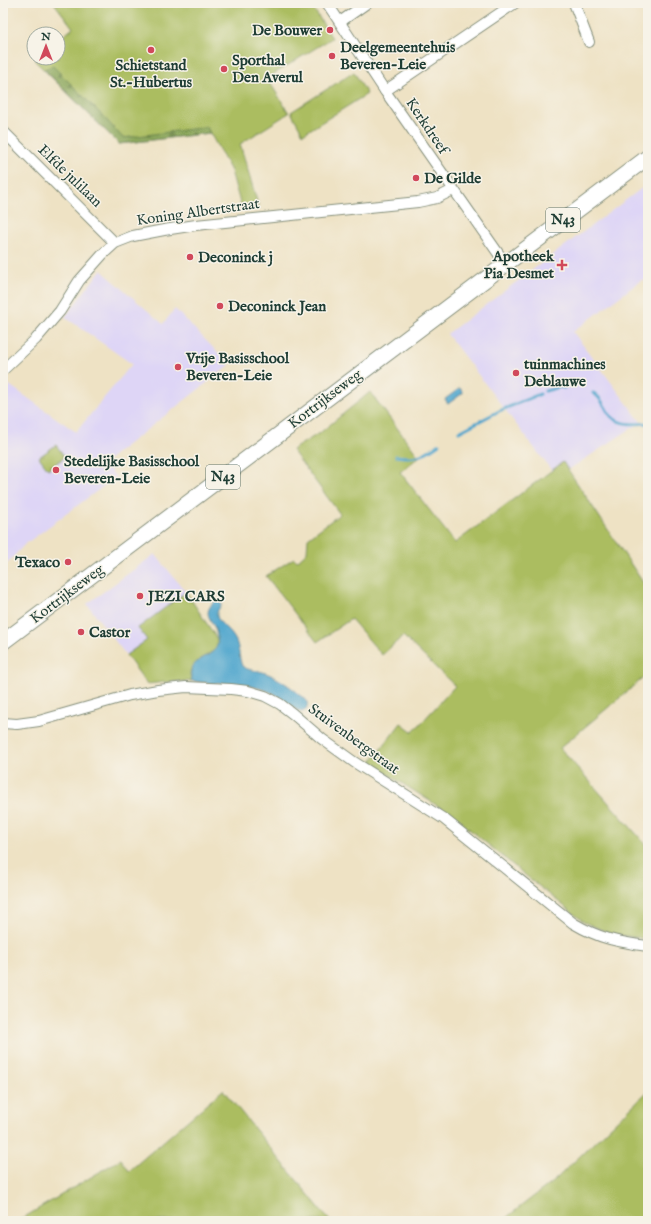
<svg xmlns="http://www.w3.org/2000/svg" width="651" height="1224" font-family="'IM FELL English',serif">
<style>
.built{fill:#ded5f6}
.green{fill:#abbd60;stroke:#657d4a}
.forest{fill:url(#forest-firs);stroke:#547045}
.park{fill:url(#park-tufts);stroke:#657d4a}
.water{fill:#50a6cd;stroke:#387280}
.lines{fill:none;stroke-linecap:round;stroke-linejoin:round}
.stream{stroke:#50a6cd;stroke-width:3}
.minor-casing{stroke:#86907c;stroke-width:12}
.primary-casing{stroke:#86907c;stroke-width:17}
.minor{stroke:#fff;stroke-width:10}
.primary{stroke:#fff;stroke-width:15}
.poi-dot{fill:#d1495b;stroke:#f7f3e8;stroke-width:1.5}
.labels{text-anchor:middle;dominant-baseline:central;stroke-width:3;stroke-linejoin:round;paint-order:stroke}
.shield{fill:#f7f3e8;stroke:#60746a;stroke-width:1}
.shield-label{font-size:14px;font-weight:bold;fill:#1f3d34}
.poi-label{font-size:15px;font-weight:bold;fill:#1f3d34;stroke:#f7f3e8;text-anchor:start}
.street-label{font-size:15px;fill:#1f3d34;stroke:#f7f3e8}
</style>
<defs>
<pattern id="forest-firs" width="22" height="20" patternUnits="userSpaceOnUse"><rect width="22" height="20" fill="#88a456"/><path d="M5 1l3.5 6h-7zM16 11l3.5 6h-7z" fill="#6f8748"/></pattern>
<pattern id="park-tufts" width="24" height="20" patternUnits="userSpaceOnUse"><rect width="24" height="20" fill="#abbd60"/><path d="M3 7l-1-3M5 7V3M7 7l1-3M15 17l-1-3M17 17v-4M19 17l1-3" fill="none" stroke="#8b9b50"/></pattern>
</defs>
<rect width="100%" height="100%" fill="#f7f3e8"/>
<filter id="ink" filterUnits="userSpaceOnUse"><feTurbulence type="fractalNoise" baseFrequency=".025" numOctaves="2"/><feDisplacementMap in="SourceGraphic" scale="8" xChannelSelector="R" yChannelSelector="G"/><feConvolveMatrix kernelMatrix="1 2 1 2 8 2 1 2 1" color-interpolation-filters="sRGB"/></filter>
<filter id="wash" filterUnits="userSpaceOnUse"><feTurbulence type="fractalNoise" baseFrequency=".012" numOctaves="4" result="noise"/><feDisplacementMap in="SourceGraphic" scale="16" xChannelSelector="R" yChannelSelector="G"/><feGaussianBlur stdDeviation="0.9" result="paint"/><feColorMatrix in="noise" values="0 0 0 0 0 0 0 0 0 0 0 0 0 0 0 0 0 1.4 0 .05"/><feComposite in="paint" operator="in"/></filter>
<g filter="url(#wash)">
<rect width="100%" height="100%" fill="#eee2c4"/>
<g class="built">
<polygon points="642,188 648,195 648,284 643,279 573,332 641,422 568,470 563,462 552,471 447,334"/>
<polygon points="101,270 163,324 175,309 230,365 104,463 116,477 24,545 3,568 3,384 5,382 76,432 132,364 65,317"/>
<polygon points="155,554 186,592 139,628 147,640 126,655 87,604"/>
</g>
<g class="green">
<polygon points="54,3 310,3 332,38 267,78 289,113 240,144 259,208 242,210 231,171 210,133 119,144 35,61 36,58 58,58 58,40 73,28"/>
<polygon points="354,72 367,94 303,134 291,112"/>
<polygon points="370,392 419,457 400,472 455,543 563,462 648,590 648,674 560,748 648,847 648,939 611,934 584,922 530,879 452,815 370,763 401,723 413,732 455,686 403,636 382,655 351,619 317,642 266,576 294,558 297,561 307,552 308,538 340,514 292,450 321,432"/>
<path d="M 186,592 L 217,639 L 217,647 L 215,650 C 207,655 189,664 190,674 C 190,677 191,679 192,681 L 166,682 L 147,684 L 126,655 L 147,640 L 138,628 Z"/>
<polygon points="223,1090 330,1221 18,1221 121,1159 129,1171"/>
<polygon points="648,1091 648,1221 502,1221 556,1179"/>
</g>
<polygon class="forest" points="53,66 101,114 123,138 207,127 210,133 119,144 44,69"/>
<polygon class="park" points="56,445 65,457 48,469 39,457"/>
<g class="water">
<polygon points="460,388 463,393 448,404 445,399"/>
<path d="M 217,599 L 222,605 C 219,608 216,612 217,616 C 218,622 230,631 233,636 C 240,645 238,656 242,666 C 248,671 258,670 266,673 C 279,678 298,691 307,702 C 308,707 306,710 302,712 L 298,711 C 289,704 280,696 270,692 C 245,681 217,686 192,681 C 185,658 211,660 217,646 C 218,643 218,640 217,637 C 215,618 198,616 217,599 Z"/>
</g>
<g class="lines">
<g class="stream">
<polyline points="545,391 560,387 564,388"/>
<path d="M 593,393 C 598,395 601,400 604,405 C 606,408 608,413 611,416 C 620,426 636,424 648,423"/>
<polyline points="459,432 499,411 540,394"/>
<path d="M 396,456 C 417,459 422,456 439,444"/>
</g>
</g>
</g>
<g filter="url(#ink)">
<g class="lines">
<defs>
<g id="minor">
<polyline points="327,3 385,91 505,263"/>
<polyline points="574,3 589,42"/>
<polyline points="340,22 367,3"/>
<polyline points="385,91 515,3"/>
<polyline points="3,131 115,243"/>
<polyline points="3,370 36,339 60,311 79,281 103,254 115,243 133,236 164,230 196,225 418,202 437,198 453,190"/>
<path d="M 3,723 L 17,724 L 39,721 L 130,695 L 158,690 L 186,687 L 231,689 L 248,691 L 265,696 L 280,704 L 293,714 L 322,739 L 354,762 L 444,819 L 573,923 C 600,939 618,942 648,946"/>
</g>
<polyline id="primary" points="3,642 648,157"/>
</defs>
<use href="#minor" class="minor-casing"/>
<use href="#primary" class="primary-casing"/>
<use href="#minor" class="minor"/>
<use href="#primary" class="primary"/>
</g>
</g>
<g class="poi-dot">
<circle cx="330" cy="30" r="4"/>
<circle cx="151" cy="50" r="4"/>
<circle cx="332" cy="56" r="4"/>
<circle cx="224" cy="69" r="4"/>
<circle cx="416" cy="178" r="4"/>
<circle cx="190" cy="257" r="4"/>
<path d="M560 259h4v4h4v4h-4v4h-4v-4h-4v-4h4z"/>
<circle cx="220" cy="306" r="4"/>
<circle cx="178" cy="367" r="4"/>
<circle cx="516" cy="373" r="4"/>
<circle cx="56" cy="470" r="4"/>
<circle cx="68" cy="562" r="4"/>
<circle cx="140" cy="596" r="4"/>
<circle cx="81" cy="632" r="4"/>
</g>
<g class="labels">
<g class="shield">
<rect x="546" y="208" width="34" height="24" rx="3"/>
<rect x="206" y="465" width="34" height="24" rx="3"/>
</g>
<g class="shield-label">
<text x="563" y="220">N43</text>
<text x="223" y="477">N43</text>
</g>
<g class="poi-label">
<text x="322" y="30" text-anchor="end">De Bouwer</text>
<text x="340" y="47">Deelgemeentehuis<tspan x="340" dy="17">Beveren-Leie</tspan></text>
<text x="232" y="60">Sporthal<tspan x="232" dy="17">Den Averul</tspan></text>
<text x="151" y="65" text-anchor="middle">Schietstand<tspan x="151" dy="17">St.-Hubertus</tspan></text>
<text x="424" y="178">De Gilde</text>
<text x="554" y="256" text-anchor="end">Apotheek<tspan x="554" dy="17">Pia Desmet</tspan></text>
<text x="198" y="257">Deconinck j</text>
<text x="228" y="306">Deconinck Jean</text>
<text x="186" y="358">Vrije Basisschool<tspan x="186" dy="17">Beveren-Leie</tspan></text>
<text x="524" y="364">tuinmachines<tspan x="524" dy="17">Deblauwe</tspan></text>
<text x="64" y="461">Stedelijke Basisschool<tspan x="64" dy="17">Beveren-Leie</tspan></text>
<text x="60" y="562" text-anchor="end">Texaco</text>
<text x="148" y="596">JEZI CARS</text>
<text x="89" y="632">Castor</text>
</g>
<g class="street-label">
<text transform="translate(427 126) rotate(56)">Kerkdreef</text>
<text transform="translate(70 176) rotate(44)">Elfde julilaan</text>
<text transform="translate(198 212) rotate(-8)">Koning Albertstraat</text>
<text transform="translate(325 399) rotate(-37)">Kortrijkseweg</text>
<text transform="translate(67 594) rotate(-37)">Kortrijkseweg</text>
<text transform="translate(354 739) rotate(36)">Stuivenbergstraat</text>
</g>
</g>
<rect width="651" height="1224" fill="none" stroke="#f7f3e8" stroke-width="16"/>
<g transform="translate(46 46)"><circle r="19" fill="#f7f3e8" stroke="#a1aaa0"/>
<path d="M0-3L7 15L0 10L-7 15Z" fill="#d1495b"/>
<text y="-6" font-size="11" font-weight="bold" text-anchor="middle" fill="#1f3d34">N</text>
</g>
</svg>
